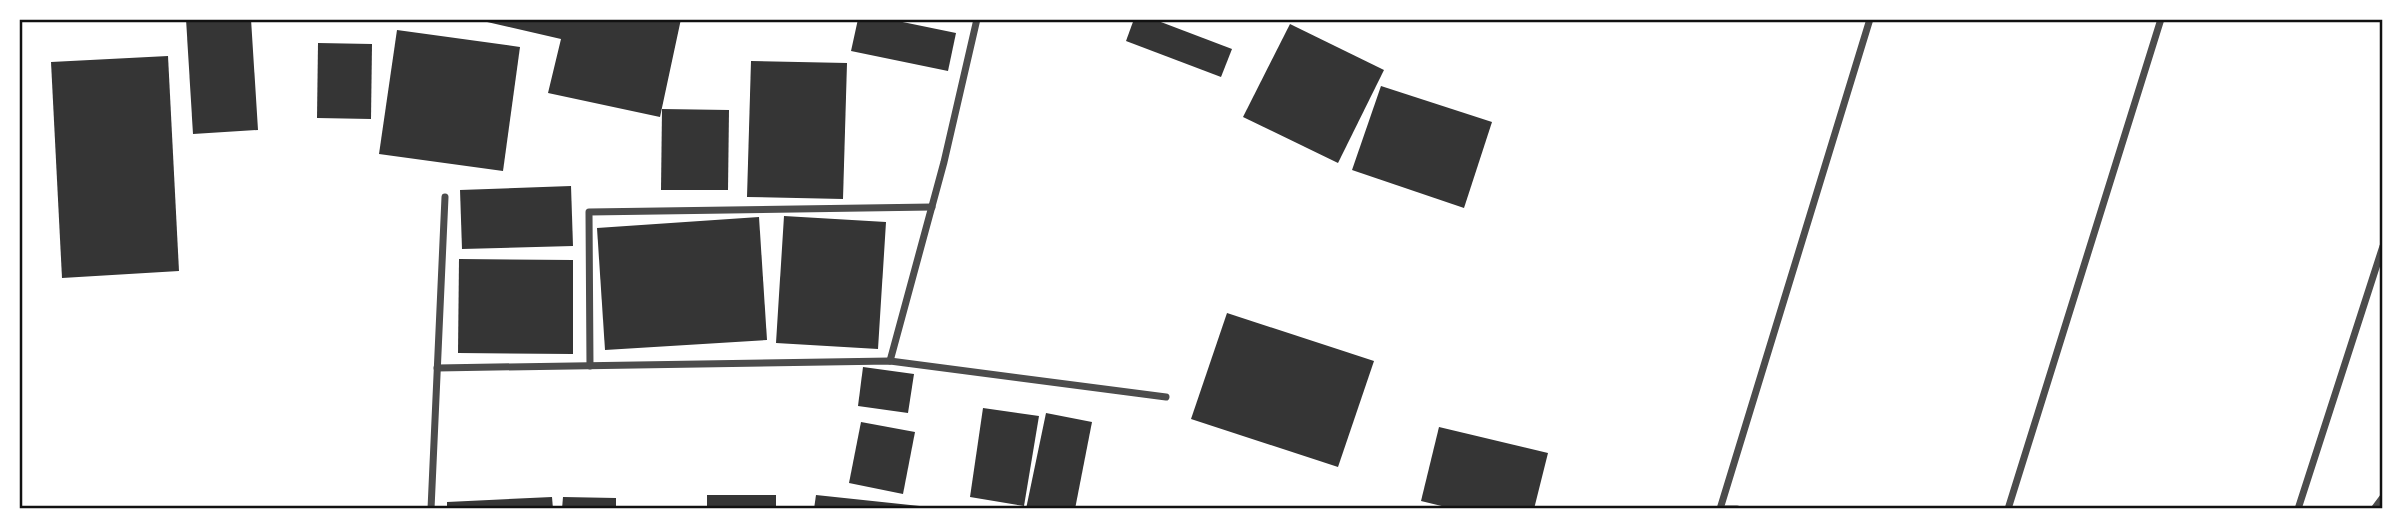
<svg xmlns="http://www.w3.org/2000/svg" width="2402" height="528" font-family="Georgia,serif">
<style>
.building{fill:#353535}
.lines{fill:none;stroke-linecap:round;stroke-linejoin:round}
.minor{stroke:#4c4c4c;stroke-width:7}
.neatline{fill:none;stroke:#111;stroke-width:2.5}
</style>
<rect width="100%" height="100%" fill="#fff"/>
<g class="building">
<polygon points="186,19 251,19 258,130 193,134"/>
<polygon points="474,19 681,19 660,117 548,93 561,39"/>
<polygon points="858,19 888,19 956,33 948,71 851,51"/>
<polygon points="1134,19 1153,19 1232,49 1221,77 1126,41"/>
<polygon points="1290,24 1384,70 1338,163 1243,117"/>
<polygon points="397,30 520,47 503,171 379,154"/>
<polygon points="318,43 372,44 371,119 317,118"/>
<polygon points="168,56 179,271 62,278 51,62"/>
<polygon points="751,61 847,63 843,199 747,197"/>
<polygon points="1381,86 1492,122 1464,208 1352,170"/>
<polygon points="662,109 729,110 728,190 661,190"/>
<polygon points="571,186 573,246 462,249 460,190"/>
<polygon points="784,216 886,222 878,349 776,343"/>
<polygon points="759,217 767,340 605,350 597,228"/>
<polygon points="459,259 573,260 573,354 458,353"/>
<polygon points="1227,313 1374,361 1338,467 1191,419"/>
<polygon points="863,367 914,374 908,413 858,406"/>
<polygon points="983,408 1039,416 1024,506 970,497"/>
<polygon points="1046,413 1092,422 1075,509 1026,509"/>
<polygon points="861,422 915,432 903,494 849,483"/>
<polygon points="1439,427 1548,453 1534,509 1454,509 1421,501"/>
<rect x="707" y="495" width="69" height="14"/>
<polygon points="816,495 929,507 929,509 814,509"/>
<polygon points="552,497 553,509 447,509 447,502"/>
<polygon points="563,497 616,498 616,509 562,509"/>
</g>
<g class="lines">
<g class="minor">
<polyline points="890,361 944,162 977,19"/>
<polyline points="590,366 589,212 932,207"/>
<polyline points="437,368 890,361 1166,397"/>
<polyline points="431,509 445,197"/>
<polyline points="1720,509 1870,19"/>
<polyline points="1720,509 1737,509"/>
<polyline points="2008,509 2161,19"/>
<polyline points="2298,509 2383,246"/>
<polyline points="2374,509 2383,497"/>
</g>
</g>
<rect width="2402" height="528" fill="none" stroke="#ffffff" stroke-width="42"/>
<rect x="21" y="21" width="2360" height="486" class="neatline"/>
</svg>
